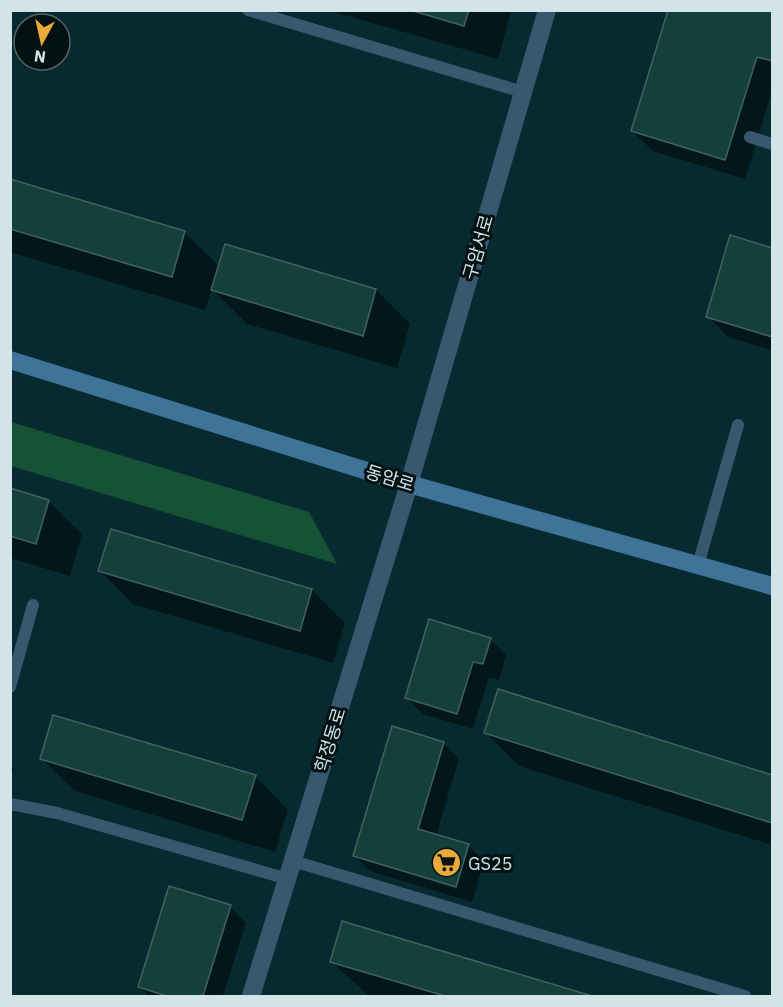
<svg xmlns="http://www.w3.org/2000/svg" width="783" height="1007" font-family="'IBM Plex Sans','Noto Sans KR',sans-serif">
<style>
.green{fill:#165235}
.shadow{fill:#0007}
.building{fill:#143f3a;stroke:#40635e;stroke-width:1.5}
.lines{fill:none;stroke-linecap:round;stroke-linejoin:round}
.service{stroke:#37586f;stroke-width:12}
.minor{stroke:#37586f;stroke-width:18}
.secondary{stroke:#3d7498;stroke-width:18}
.labels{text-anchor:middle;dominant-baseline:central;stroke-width:6;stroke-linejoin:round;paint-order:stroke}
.street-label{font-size:18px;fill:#d2e4e8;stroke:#041113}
.poi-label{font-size:18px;fill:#d2e4e8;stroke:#041113;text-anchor:start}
</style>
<rect width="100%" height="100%" fill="#072a31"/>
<polygon class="green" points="11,422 309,512 337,564 11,466"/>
<g class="shadow">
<polygon points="327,10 510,10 511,12 498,59"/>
<polygon points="669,10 772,10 772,91 745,179 653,151 632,131"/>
<polygon points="10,180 184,232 220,267 226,246 376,290 410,324 397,368 247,324 212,289 205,310 10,252"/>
<polygon points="731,237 772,250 772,350 728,337 708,316"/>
<polygon points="10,490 48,501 82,534 70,576 10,558"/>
<polygon points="100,571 312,590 345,623 333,663 133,604"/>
<polygon points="490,639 506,655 499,680 489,677 473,729 423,714 407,698"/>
<polygon points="499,691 772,776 772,845 519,766 486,733"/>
<polygon points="443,743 459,759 436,836 468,845 484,861 472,902 370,871 354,855"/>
<polygon points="41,758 255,776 288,810 275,852 75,791"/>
<polygon points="10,765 14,768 10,780"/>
<polygon points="230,907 246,923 223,996 149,996 139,987"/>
<polygon points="343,923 587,996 369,996 331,961"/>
</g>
<g class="building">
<polygon points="410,10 469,10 464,26"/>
<polygon points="668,10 772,10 772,61 757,57 725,160 631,131"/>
<polygon points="10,179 185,231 172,277 10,229"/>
<polygon points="730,235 772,248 772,337 706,317"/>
<polygon points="225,244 376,289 363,336 211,290"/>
<polygon points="10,488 49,500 36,544 10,536"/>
<polygon points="111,529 312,589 300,631 98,571"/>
<polygon points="429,619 491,638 483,664 473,662 457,714 405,698"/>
<polygon points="498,689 772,775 772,823 484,733"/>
<polygon points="53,715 256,775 242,820 40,759"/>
<polygon points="392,726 444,742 418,829 469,844 456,887 353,856"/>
<polygon points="169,886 231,905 203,996 167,996 138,987"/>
<polygon points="342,921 592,996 445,996 330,962"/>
</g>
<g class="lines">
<g class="service">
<polyline points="248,10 523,92"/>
<polyline points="750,137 772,144"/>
<polyline points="698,565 738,425"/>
<polyline points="10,687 33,605"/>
<polyline points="10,804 57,813 288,879"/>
<polyline points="293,861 745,996"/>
</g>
<polyline class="minor" points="251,996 409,484 547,10"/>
<polyline class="secondary" points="10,360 409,484 772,586"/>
</g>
<defs>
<symbol id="supermarket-disc" viewBox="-11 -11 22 22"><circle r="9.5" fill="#eaaa39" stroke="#041113"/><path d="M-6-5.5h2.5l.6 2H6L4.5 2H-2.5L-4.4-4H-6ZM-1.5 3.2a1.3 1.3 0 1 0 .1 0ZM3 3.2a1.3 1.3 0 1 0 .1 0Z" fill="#111"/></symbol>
</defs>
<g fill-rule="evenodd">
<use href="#supermarket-disc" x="430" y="846" width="33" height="33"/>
</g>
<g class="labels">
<g class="street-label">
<text transform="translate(478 247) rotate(-74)">구암서로</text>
<text transform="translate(390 478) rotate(17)">동암로</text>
<text transform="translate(330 740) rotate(-73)">학정동로</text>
</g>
<g class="poi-label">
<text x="468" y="863">GS25</text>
</g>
</g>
<rect width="783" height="1007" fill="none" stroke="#d2e4e8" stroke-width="24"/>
<g transform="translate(42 42) rotate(188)"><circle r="28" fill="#041113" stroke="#566568" stroke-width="1.5"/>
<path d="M0-4.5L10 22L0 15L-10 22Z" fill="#eaaa39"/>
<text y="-9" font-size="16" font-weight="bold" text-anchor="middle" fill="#d2e4e8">N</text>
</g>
</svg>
